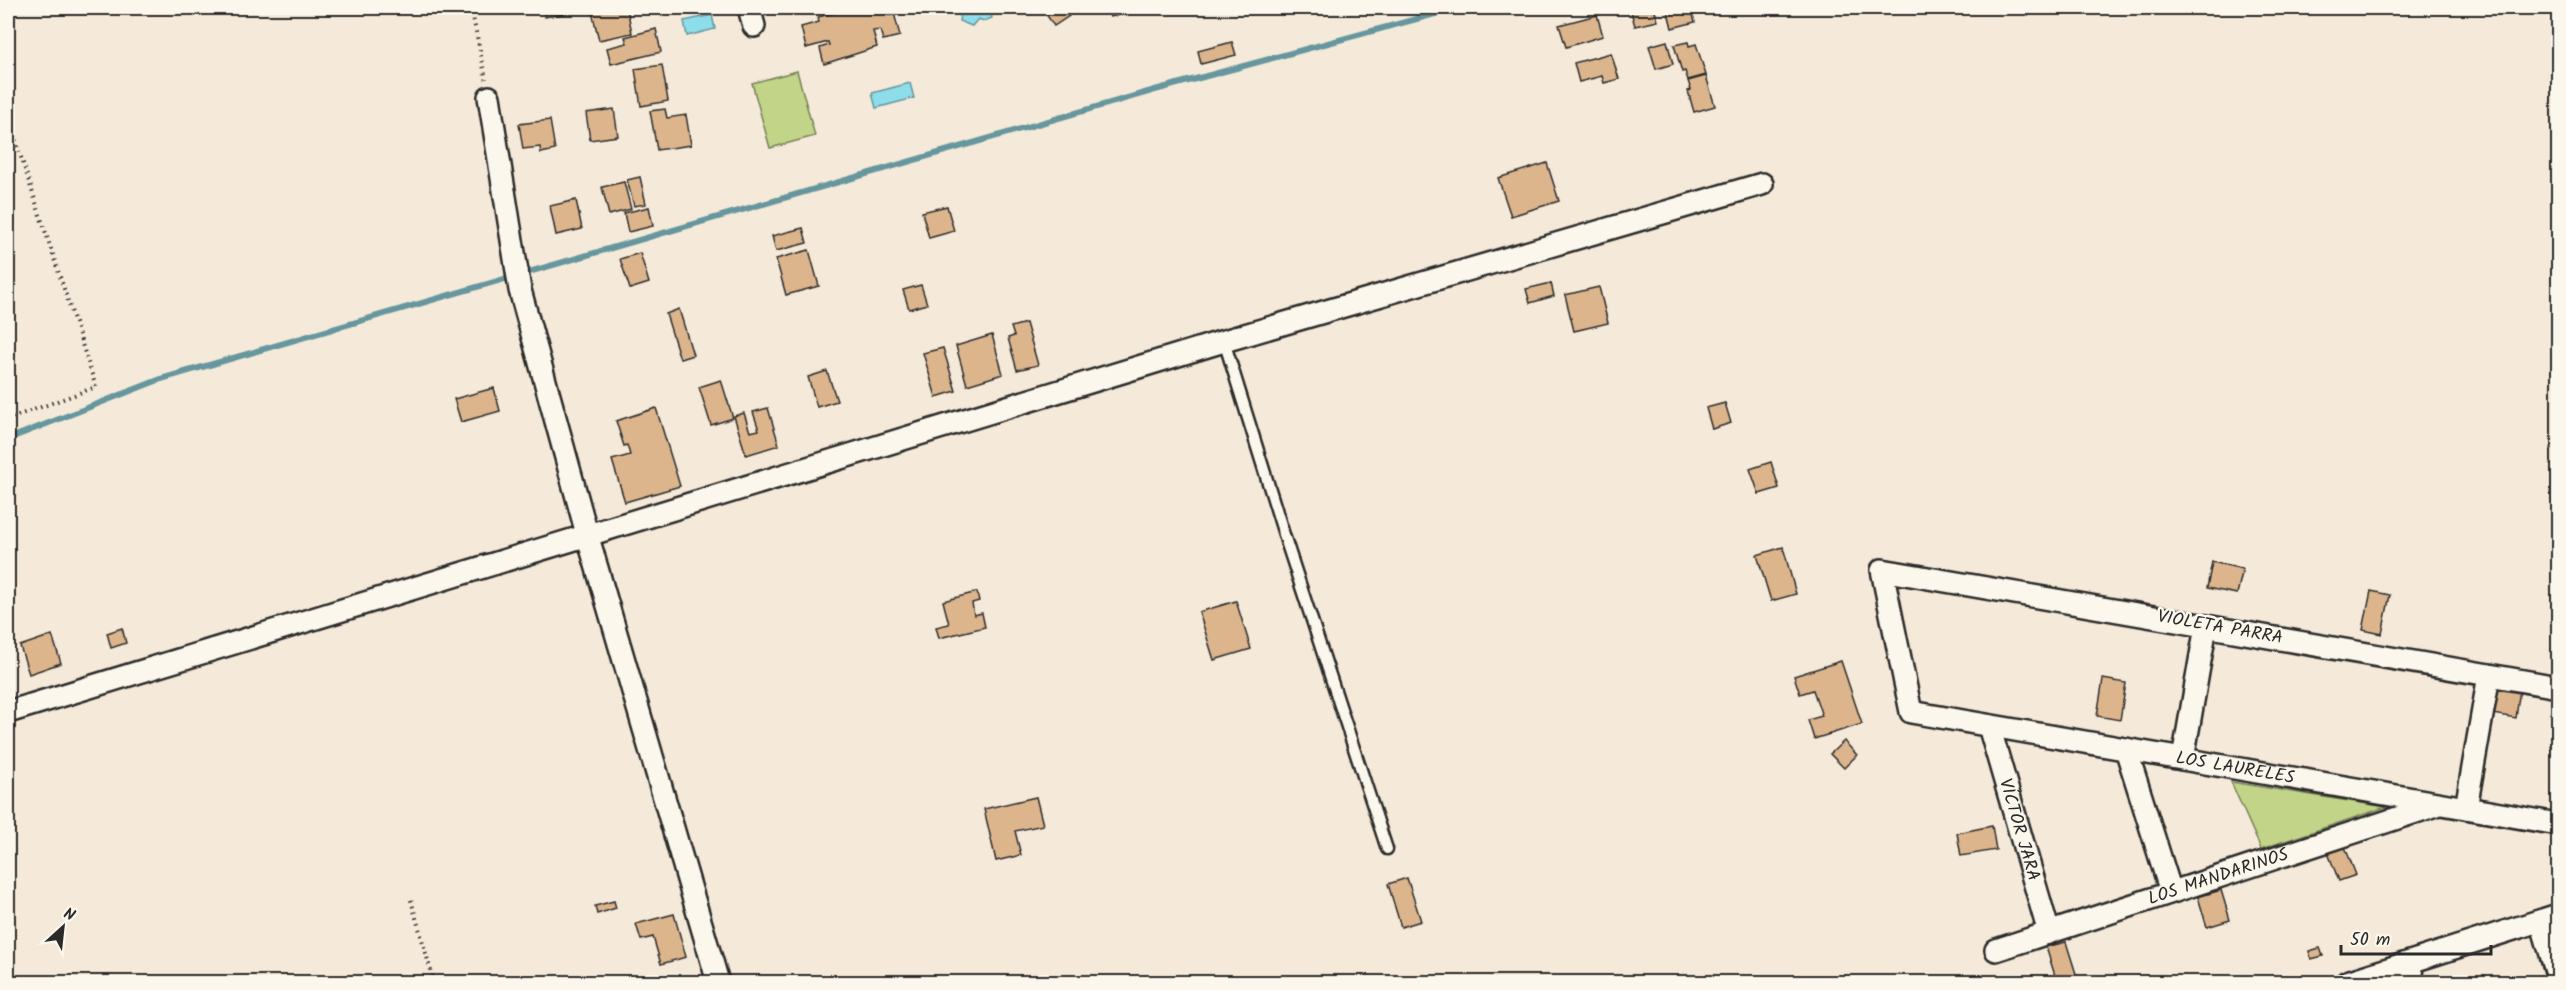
<svg xmlns="http://www.w3.org/2000/svg" width="2566" height="990" font-family="Kalam,sans-serif">
<style>
.green{fill:#c2d488;stroke:#76805a;stroke-width:1.5}
.water{fill:#8dddea;stroke:#66969e;stroke-width:1.5}
.lines{fill:none;stroke-linecap:round;stroke-linejoin:round}
.stream{stroke:#66969e;stroke-width:6}
.building{fill:#dcb58d;stroke:#2b2b2b;stroke-width:1.5}
.lane-casing{stroke:#2b2b2b;stroke-width:15}
.street-casing{stroke:#2b2b2b;stroke-width:26}
.path{stroke:#2b2b2b;stroke-width:4;stroke-dasharray:1.5 4.5;stroke-linecap:butt}
.lane{stroke:#fbf7ec;stroke-width:10}
.street{stroke:#fbf7ec;stroke-width:21}
.labels{text-anchor:middle;dominant-baseline:central;stroke-width:5;stroke-linejoin:round;paint-order:stroke}
.street-label{font-size:18px;fill:#2b2b2b;stroke:#fbf7ec}
</style>
<rect width="100%" height="100%" fill="#f5ead9"/>
<filter id="ink" filterUnits="userSpaceOnUse"><feTurbulence type="fractalNoise" baseFrequency=".0167" numOctaves="2"/><feDisplacementMap in="SourceGraphic" scale="12" xChannelSelector="R" yChannelSelector="G"/><feConvolveMatrix kernelMatrix="1 2 1 2 8 2 1 2 1" color-interpolation-filters="sRGB"/></filter>
<g filter="url(#ink)">
<g class="green">
<polygon points="797,71 815,136 770,148 752,83"/>
<polygon points="2231,782 2386,807 2261,849"/>
</g>
<g class="water">
<polygon points="965,8 990,8 992,18 984,21 978,19 972,26 959,21 960,13"/>
<polygon points="712,15 715,29 687,36 684,21"/>
<polygon points="910,83 914,98 876,108 872,93"/>
</g>
<g class="lines">
<polyline class="stream" points="8,439 161,379 1155,90 1457,8"/>
</g>
<g class="building">
<polygon points="543,8 568,8 569,13 545,17"/>
<polygon points="591,8 627,8 632,33 599,40"/>
<polygon points="841,8 850,8 851,10 887,8 889,15 894,13 900,36 883,40 880,30 873,31 877,47 824,64 820,48 829,45 828,42 806,48 801,27 819,22 818,17 842,11"/>
<polygon points="1042,8 1063,8 1069,16 1054,26"/>
<polygon points="1107,8 1126,8 1127,13 1110,17"/>
<polygon points="1630,8 1654,8 1658,21 1635,26"/>
<polygon points="1667,8 1691,8 1695,22 1672,28"/>
<polygon points="1597,15 1603,36 1566,47 1559,25"/>
<polygon points="656,29 661,52 611,64 607,48 627,43 625,37"/>
<polygon points="1667,41 1673,64 1656,69 1649,46"/>
<polygon points="1232,42 1236,55 1201,64 1198,51"/>
<polygon points="1688,42 1689,46 1696,44 1706,75 1688,80 1685,71 1682,72 1674,45"/>
<polygon points="1611,53 1619,79 1604,83 1602,76 1579,82 1574,63"/>
<polygon points="662,65 668,101 641,106 635,69"/>
<polygon points="1706,76 1715,106 1694,112 1688,91 1691,90 1688,81"/>
<polygon points="614,109 618,136 590,140 586,113"/>
<polygon points="665,109 667,118 686,115 691,145 657,150 650,111"/>
<polygon points="550,120 555,150 541,153 540,147 523,149 519,124"/>
<polygon points="1547,163 1559,201 1511,216 1498,178"/>
<polygon points="640,177 646,204 634,206 627,180"/>
<polygon points="624,182 631,209 609,215 602,187"/>
<polygon points="576,200 582,229 556,235 550,206"/>
<polygon points="947,206 954,231 929,238 922,212"/>
<polygon points="649,207 653,226 628,232 624,213"/>
<polygon points="803,228 807,243 776,251 772,236"/>
<polygon points="809,250 819,286 786,295 776,259"/>
<polygon points="640,253 649,283 630,289 620,259"/>
<polygon points="1551,283 1554,296 1530,303 1526,289"/>
<polygon points="921,285 927,304 909,309 903,290"/>
<polygon points="1599,287 1608,323 1574,331 1565,295"/>
<polygon points="679,309 693,355 680,359 666,314"/>
<polygon points="1026,323 1038,365 1017,370 1008,338 1014,336 1011,327"/>
<polygon points="992,335 1003,374 967,385 956,346"/>
<polygon points="943,348 956,391 936,397 923,353"/>
<polygon points="827,371 837,401 817,407 808,377"/>
<polygon points="721,380 733,418 711,425 699,387"/>
<polygon points="494,388 500,411 461,422 454,399"/>
<polygon points="1725,403 1731,423 1712,429 1706,408"/>
<polygon points="656,408 680,486 625,502 612,460 630,455 627,445 624,446 616,421"/>
<polygon points="768,408 779,445 746,455 734,416 744,413 750,432 759,430 753,412"/>
<polygon points="1771,462 1779,488 1759,494 1750,469"/>
<polygon points="1783,547 1796,594 1771,601 1757,555"/>
<polygon points="2212,562 2243,569 2237,594 2207,588"/>
<polygon points="2371,591 2390,595 2382,634 2363,630"/>
<polygon points="977,592 979,601 972,603 974,615 982,613 985,627 939,638 936,627 949,624 943,601"/>
<polygon points="1236,601 1251,649 1214,660 1199,612"/>
<polygon points="8,616 11,637 8,638"/>
<polygon points="122,628 126,643 111,648 107,633"/>
<polygon points="52,635 61,663 29,674 20,646"/>
<polygon points="1841,661 1862,724 1814,739 1808,720 1822,716 1813,690 1800,694 1794,676"/>
<polygon points="2103,679 2126,683 2120,720 2097,716"/>
<polygon points="2496,686 2520,689 2516,718 2492,714"/>
<polygon points="1844,741 1857,755 1844,768 1830,754"/>
<polygon points="1036,797 1043,825 1015,831 1021,855 996,861 984,809"/>
<polygon points="1992,826 1996,850 1961,856 1957,833"/>
<polygon points="2345,847 2356,875 2339,881 2328,853"/>
<polygon points="1407,878 1421,921 1401,927 1388,884"/>
<polygon points="2221,890 2230,920 2207,927 2198,897"/>
<polygon points="614,901 616,908 597,914 595,906"/>
<polygon points="674,914 686,957 661,964 653,937 641,940 636,924"/>
<polygon points="2066,942 2077,977 2057,982 2046,947"/>
<polygon points="2320,948 2323,956 2311,959 2309,951"/>
</g>
<g class="lines">
<defs>
<polyline id="lane" points="1224,341 1286,541 1387,849"/>
<g id="street">
<polyline points="749,8 754,26"/>
<polyline points="489,97 520,290 587,534 718,982"/>
<path id="s1" d="M 2558,687 L 1882,570 L 1911,712 L 2558,824"/>
<polyline points="8,712 1224,341 1762,184"/>
<path id="s2" d="M 1989,726 L 2049,933"/>
<polyline points="2126,749 2171,892"/>
<polyline points="2183,759 2206,626"/>
<polyline points="2466,808 2489,675"/>
<polyline points="2541,921 2558,978"/>
<path id="s3" d="M 1996,950 L 2437,805"/>
<polyline points="2408,963 2414,982"/>
<polyline points="2347,982 2558,915"/>
</g>
</defs>
<use href="#lane" class="lane-casing"/>
<use href="#street" class="street-casing"/>
<g class="path">
<polyline points="471,8 486,79"/>
<polyline points="8,117 96,387 8,419"/>
<polyline points="411,900 434,982"/>
</g>
<use href="#lane" class="lane"/>
<use href="#street" class="street"/>
</g>
</g>
<g class="labels">
<g class="street-label">
<text transform="translate(2220 628) rotate(10)">VIOLETA PARRA</text>
<text stroke="none"><textPath href="#s1" startOffset="1160">LOS LAURELES</textPath></text>
<text stroke="none"><textPath href="#s2" startOffset="108">VÍCTOR JARA</textPath></text>
<text stroke="none"><textPath href="#s3" startOffset="234">LOS MANDARINOS</textPath></text>
</g>
</g>
<rect width="2566" height="990" fill="none" stroke="#fbf7ec" stroke-width="30"/>
<rect x="15" y="15" width="2536" height="960" fill="none" stroke="#2b2b2b" stroke-width="2" filter="url(#ink)"/>
<g transform="translate(63 927) rotate(27)" stroke="#fbf7ec" stroke-width="4.5" paint-order="stroke">
<path d="M0-4.5L10 22L0 15L-10 22Z" fill="#2b2b2b"/>
<text y="-9" font-size="16" font-weight="bold" text-anchor="middle" fill="#2b2b2b">N</text>
</g>
<path d="M2341 945v9h150v-9" fill="none" stroke="#2b2b2b" stroke-width="3"/>
<text x="2350" y="945" font-size="18" fill="#2b2b2b" stroke="#fbf7ec" stroke-width="4.5" paint-order="stroke">50 m</text>
</svg>
